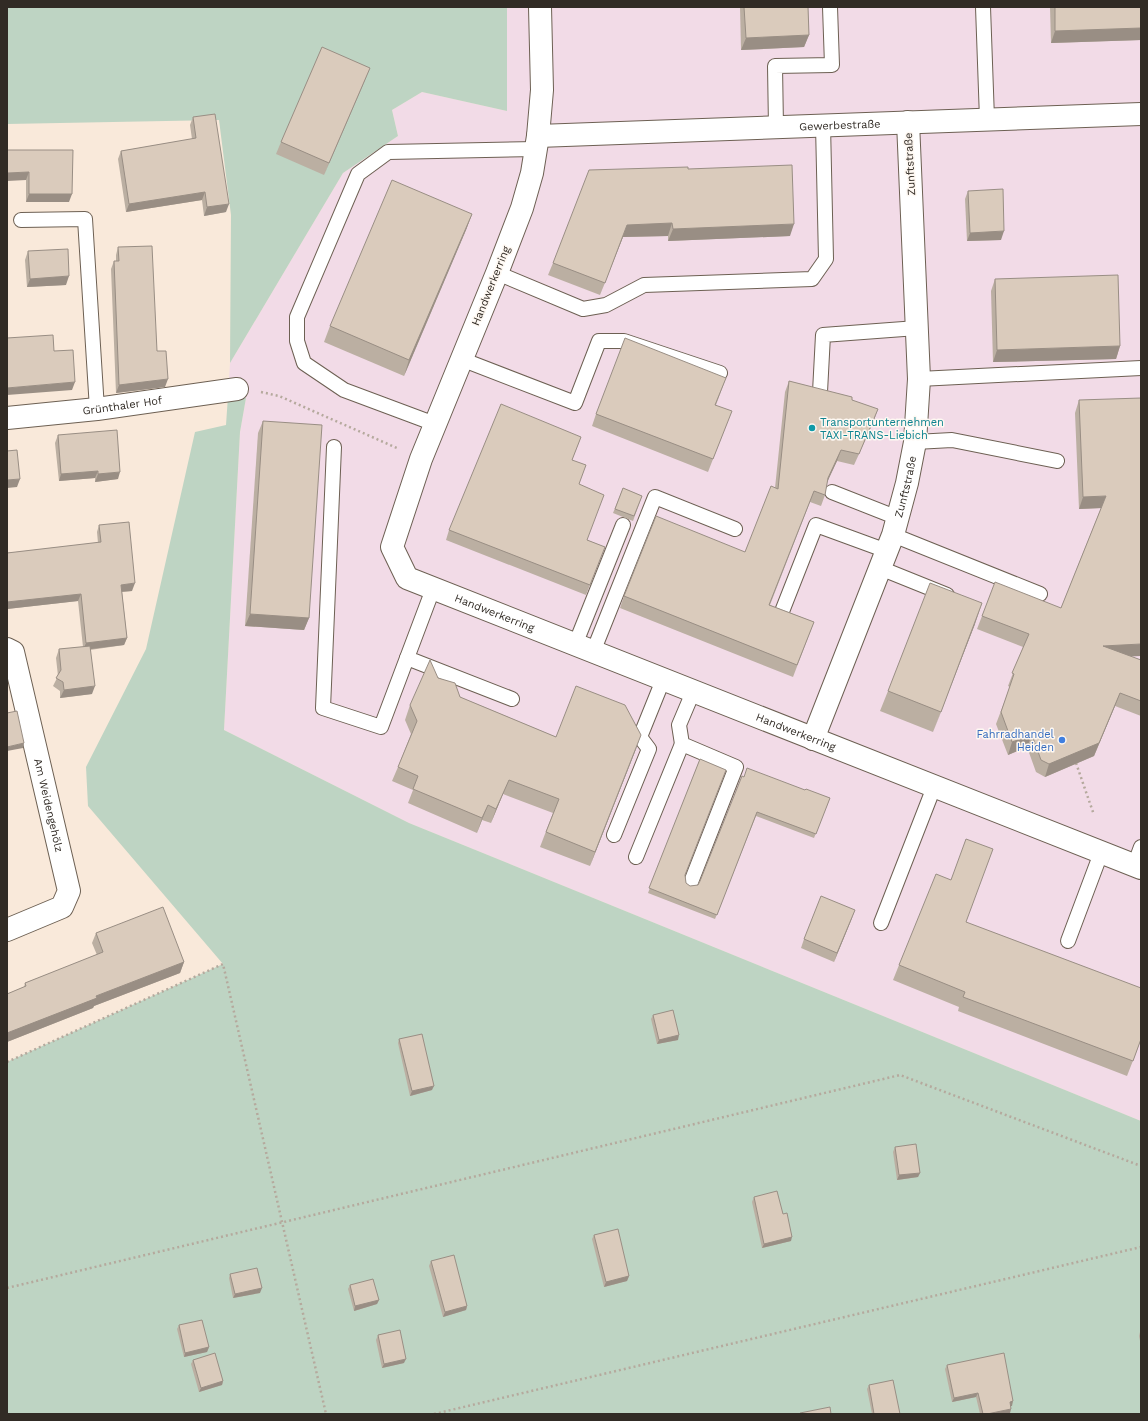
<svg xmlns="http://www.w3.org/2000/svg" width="1148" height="1421" font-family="'Work Sans',sans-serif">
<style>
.commercial{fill:#f2dbe7}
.green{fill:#bed4c3}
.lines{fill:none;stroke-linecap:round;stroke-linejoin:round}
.lane-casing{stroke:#6d6053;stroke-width:16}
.street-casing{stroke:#6d6053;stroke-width:24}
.path{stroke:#b5a99d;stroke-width:2.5;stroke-dasharray:2 3;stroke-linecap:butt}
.lane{stroke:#fff;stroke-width:14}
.street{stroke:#fff;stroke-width:22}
.wall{fill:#bbafa2}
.shaded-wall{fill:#998e84}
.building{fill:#dacbbc;stroke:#998e84}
.culture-dot{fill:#0f9aa8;stroke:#fef8f2;stroke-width:1.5}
.shop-dot{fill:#3f7fe0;stroke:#fef8f2;stroke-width:1.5}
.labels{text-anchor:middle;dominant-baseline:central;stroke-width:3;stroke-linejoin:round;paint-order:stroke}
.street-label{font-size:11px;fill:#312b25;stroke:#fef8f2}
.culture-label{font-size:11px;fill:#0d838f;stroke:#fef8f2;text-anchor:start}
.shop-label{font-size:11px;fill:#366cbe;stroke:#fef8f2;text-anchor:end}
</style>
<rect width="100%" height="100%" fill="#f9e9da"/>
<polygon class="commercial" points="507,7 1141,7 1141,1121 409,823 224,730 240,432 246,398 228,396 230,363 343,173 398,136 392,110 422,92 507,111"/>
<g class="green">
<polygon points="7,7 507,7 507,111 422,92 392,110 398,136 343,173 230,363 231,215 219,120 7,124"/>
<polygon points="228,396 246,398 240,432 224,730 409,823 1141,1121 1141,1414 7,1414 7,1062 223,964 88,806 86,767 146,649 195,432 226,425"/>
</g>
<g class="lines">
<defs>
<g id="lane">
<polyline points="983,7 987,119"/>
<polyline points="776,127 775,66 832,65 830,7"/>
<polyline points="21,220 85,219 97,409"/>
<polyline points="497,273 583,309 606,305 644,285 812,279 826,259 823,125"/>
<polyline points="461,359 575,403 599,341 624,341 720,373"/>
<polyline points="919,379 1141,368"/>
<polyline points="820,392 823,335 917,328"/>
<polyline points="435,424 344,390 304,363 297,341 297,317 358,174 388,152 536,149"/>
<polyline points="915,442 952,440 1057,461"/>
<polyline points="334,447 323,708 381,727 407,658"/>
<polyline points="832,492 898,518"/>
<polyline points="893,535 1040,594"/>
<polyline points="880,568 947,595"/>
<polyline points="433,589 407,658 512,699"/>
<polyline points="781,614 816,525 887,551"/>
<polyline points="575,645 623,525"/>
<polyline points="593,652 655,497 735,529"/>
<polyline points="614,835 649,749 640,737 663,680"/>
<polyline points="636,857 682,744"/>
<polyline points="1134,866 1141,847"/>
<polyline points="691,882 736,767 682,744 679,725 693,692"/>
<polyline points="881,923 934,787"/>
<polyline points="1068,941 1101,853"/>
</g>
<g id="street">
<path id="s1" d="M 540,7 L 542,90 L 538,136 L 532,173 L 522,208 L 497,273 L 421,459 L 392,547 L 407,578 L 1141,868"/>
<path id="s2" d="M 538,136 L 1141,114"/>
<path id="s3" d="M 7,418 L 97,409 L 237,389"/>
<path id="s4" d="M 7,649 L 13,652 L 69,891 L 62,907 L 7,930"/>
<path id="s5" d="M 813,739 L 893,535 L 907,483 L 915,442 L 919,379 L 908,122"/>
</g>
</defs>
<use href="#lane" class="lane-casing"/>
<use href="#street" class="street-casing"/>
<g class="path">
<polyline points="261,392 279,396 397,448"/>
<polyline points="1076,763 1094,815"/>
<polyline points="7,1062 223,964 326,1414"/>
<polyline points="7,1288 900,1075 1141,1166"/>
<polyline points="434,1414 1141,1247"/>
</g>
<use href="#lane" class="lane"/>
<use href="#street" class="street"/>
</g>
<g class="wall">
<polygon points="740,7 808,7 809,35 804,47 741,50"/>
<polygon points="1050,7 1141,7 1141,40 1051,43"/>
<polygon points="365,80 324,175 276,154 281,142"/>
<polygon points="193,117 226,212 204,216 202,200 126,212 118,159 121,151 192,139 190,125"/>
<polygon points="7,150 69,202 26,202 26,180"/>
<polygon points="688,169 790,236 668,241 668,236 623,237 600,295 548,275 553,263"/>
<polygon points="968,191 1001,240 967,241 965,199"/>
<polygon points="472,214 466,230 404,376 324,342 330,326"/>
<polygon points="118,247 157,351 165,387 116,393 111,269 114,261 116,261 116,255"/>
<polygon points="28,251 66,285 27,287 25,260"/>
<polygon points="995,279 1120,346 1116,359 993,362 991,291"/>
<polygon points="726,378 716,405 727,423 708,472 592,426 596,414"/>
<polygon points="789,381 852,400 874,420 854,465 837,461 827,482 825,495 821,506 810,502 770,605 814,622 793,677 620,608 624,596 745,552 775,488 785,392"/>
<polygon points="1079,400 1132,657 1141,660 1141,716 1115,706 1094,756 1045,777 1036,772 1027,747 1008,755 996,724 1010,687 1008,686 1023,647 977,629 982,616 1061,608 1101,508 1079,509 1075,413"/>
<polygon points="263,421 309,618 304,630 245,626 258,433"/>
<polygon points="58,435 118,479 95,482 95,478 59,481 55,443"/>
<polygon points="581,437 572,460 579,484 587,540 605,547 586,595 446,540 449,530"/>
<polygon points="623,488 642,496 633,521 613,513"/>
<polygon points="99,525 132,591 122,592 127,638 124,645 90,650 92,694 60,698 60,691 53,686 58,676 56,658 59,649 83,647 78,601 7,609 7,553 98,543 97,532"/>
<polygon points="975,624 933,732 880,711 888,691"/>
<polygon points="438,678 460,697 556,737 636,749 590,866 540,847 553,813 503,794 491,823 482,820 477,833 408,803 413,790 392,781 398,767 411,734 405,720 410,705"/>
<polygon points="700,759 685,875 686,883 690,886 698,885 700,881 744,777 805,790 830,798 814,838 756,816 715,919 648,893"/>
<polygon points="852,918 834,962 801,948 804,939"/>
<polygon points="966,922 1141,1040 1127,1076 958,1011 959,1007 893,980 899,965"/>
<polygon points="96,933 184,962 180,973 94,1006 93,1008 7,1042 7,994 24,987 25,983 97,955 92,943"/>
<polygon points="653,1015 678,1040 657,1044 651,1019"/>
<polygon points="399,1039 432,1090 410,1096 398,1043"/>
<polygon points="895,1147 920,1173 918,1177 897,1180 893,1152"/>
<polygon points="754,1197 783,1214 791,1241 762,1248 752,1202"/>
<polygon points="594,1235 629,1276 627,1281 604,1287 592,1239"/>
<polygon points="431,1261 467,1306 466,1310 443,1317 429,1266"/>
<polygon points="230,1274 260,1293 233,1298 229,1278"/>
<polygon points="350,1285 379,1300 377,1304 354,1311 348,1289"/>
<polygon points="179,1325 209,1347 207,1352 184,1357 177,1329"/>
<polygon points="1141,1331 1141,1346 1139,1336 1140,1332"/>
<polygon points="378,1335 404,1363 382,1368 376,1340"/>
<polygon points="193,1360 223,1381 222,1385 199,1392 191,1364"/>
<polygon points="947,1365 1012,1406 1011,1406 1010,1413 1005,1414 980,1414 976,1397 952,1402 945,1369"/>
<polygon points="869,1385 900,1414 872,1414 867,1389"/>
</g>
<g class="shaded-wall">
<polygon points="1141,28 1141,40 1051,43 1055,31"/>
<polygon points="809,35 804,47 741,50 746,38"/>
<polygon points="370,68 365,80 324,175 329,163"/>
<polygon points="29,172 26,180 7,181 7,173"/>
<polygon points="205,192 202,200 126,212 129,204"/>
<polygon points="29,194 72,194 69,202 26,202"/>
<polygon points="229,204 226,212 204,216 207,207"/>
<polygon points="472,214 466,230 404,376 409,360"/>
<polygon points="672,223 668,236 623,237 600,295 627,225"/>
<polygon points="794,224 790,236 668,241 673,229"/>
<polygon points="1004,231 1001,240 967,241 970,233"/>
<polygon points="69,276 66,285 27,287 30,279"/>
<polygon points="1120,346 1116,359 993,362 997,350"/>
<polygon points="168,379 165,387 116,393 119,385"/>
<polygon points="75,382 72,390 7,395 7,388"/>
<polygon points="878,409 874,420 854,465 859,454"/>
<polygon points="841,450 837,461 824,489 828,478"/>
<polygon points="98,471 95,478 59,481 61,474"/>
<polygon points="120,472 118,479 95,482 98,474"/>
<polygon points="20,479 17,487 7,488 7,480"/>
<polygon points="1106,496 1102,508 1079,509 1083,497"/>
<polygon points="135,583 132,591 118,592 121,585"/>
<polygon points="81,594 78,601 7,609 7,602"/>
<polygon points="982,603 975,624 933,732 941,712"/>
<polygon points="250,614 309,618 304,630 245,626"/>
<polygon points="127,638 124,645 83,650 86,643"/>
<polygon points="1141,644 1141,656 1098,658 1103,646"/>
<polygon points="95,686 92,694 60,698 64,690"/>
<polygon points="1120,693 1115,706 1094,756 1045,777 1049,764"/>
<polygon points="641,735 636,749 590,866 595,852"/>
<polygon points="1032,735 1027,747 1008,755 1012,742"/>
<polygon points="24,743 23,748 7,751 7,747"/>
<polygon points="509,780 503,794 491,823 496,809"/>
<polygon points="488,805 482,820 477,833 482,818"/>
<polygon points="855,910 852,918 834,962 837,953"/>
<polygon points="184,962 180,973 94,1006 93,1008 7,1042 7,1033 96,996"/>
<polygon points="679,1035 678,1040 657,1044 659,1040"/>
<polygon points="434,1086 432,1090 410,1096 412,1091"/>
<polygon points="920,1173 918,1177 897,1180 899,1175"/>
<polygon points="792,1237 791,1241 762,1248 764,1244"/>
<polygon points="629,1276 627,1281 604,1287 606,1282"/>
<polygon points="262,1288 260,1293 233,1298 235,1294"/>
<polygon points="379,1300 377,1304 354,1311 355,1306"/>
<polygon points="467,1306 466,1310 443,1317 445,1312"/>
<polygon points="209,1347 207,1352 184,1357 185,1353"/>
<polygon points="406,1359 404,1363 382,1368 384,1364"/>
<polygon points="223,1381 222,1385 199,1392 201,1388"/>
<polygon points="978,1393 976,1397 952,1402 954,1398"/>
<polygon points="1013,1401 1012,1406 1008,1406 1010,1402"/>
<polygon points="1011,1409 1010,1413 1005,1414 987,1414"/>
</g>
<g class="building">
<polygon points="744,7 808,7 809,35 746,38"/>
<polygon points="1055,7 1141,7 1141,28 1055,31"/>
<polygon points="322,47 370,68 329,163 281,142"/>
<polygon points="215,114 229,204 207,207 205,192 129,204 121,151 196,138 193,117"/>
<polygon points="7,150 73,150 72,194 29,194 29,172 7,173"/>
<polygon points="792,165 794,224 673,229 672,223 627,225 605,283 553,263 589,170 688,167 688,169"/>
<polygon points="392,180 472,214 409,360 330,326"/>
<polygon points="1003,189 1004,231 970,233 968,191"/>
<polygon points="152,246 157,351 166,351 168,379 119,385 114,261 119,261 118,247"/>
<polygon points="68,249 69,276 30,279 28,251"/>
<polygon points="1118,275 1120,346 997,350 995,279"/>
<polygon points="53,335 54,351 73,350 75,382 7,388 7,338"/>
<polygon points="625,338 726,378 715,405 732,411 713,459 596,414"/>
<polygon points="789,381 852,397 852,400 878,409 859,454 841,450 828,478 825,495 814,491 769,605 814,622 797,665 624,596 656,516 745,552 771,486 778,489"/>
<polygon points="1141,398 1141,644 1103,646 1141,660 1141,701 1120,693 1099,743 1049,764 1041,760 1032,735 1012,742 1001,712 1014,674 1012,673 1029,634 982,616 995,582 1061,608 1106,496 1083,497 1079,400"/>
<polygon points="501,404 581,437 572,460 586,465 579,484 604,495 587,540 605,547 590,585 449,530"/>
<polygon points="263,421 322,425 309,618 250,614"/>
<polygon points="117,430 120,472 98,474 98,471 61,474 58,435"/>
<polygon points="17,450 20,479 7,480 7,451"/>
<polygon points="623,488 642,496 634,516 615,509"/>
<polygon points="129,522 135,583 121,585 127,638 86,643 81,594 7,602 7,553 101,542 99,525"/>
<polygon points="930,583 982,603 941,712 888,691"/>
<polygon points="90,646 95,686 64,690 63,682 56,678 61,670 59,649"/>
<polygon points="430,660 438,678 455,683 460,697 556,737 576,686 625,705 641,735 595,852 546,832 559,799 509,780 496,809 488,805 482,818 413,789 418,776 398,767 417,721 410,705"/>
<polygon points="17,711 24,743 7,747 7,713"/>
<polygon points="700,759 726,770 685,875 686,883 690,886 698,885 700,881 742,776 744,777 747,768 805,790 806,789 830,798 816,834 757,812 717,915 649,888"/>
<polygon points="966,839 993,849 966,922 1141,988 1141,1039 1133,1061 963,997 965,992 899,965 936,874 951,880"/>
<polygon points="821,896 855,910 837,953 804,939"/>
<polygon points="163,907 184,962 96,996 97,998 7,1033 7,994 26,986 25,983 103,952 96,933"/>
<polygon points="673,1010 679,1035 659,1040 653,1015"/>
<polygon points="422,1034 434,1086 412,1091 399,1039"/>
<polygon points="916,1144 920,1173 899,1175 895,1147"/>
<polygon points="777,1191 783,1214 787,1213 792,1237 764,1244 754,1197"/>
<polygon points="618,1229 629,1276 606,1282 594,1235"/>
<polygon points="454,1255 467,1306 445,1312 431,1261"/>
<polygon points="257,1268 262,1288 235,1294 230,1274"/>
<polygon points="373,1279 379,1300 355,1306 350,1285"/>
<polygon points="202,1320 209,1347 185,1353 179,1325"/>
<polygon points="400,1330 406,1359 384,1364 378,1335"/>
<polygon points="215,1353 223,1381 201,1388 193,1360"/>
<polygon points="1004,1353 1013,1401 1010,1402 1011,1409 987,1414 983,1414 978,1393 954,1398 947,1365"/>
<polygon points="893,1380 900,1414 874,1414 869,1385"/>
<polygon points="830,1407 831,1414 800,1414 800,1413"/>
</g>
<circle class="culture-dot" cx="812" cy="428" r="4"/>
<circle class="shop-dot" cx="1062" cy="740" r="4"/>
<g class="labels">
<g class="street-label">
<text stroke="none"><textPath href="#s2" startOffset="302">Gewerbestraße</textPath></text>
<text transform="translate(910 164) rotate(-93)">Zunftstraße</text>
<text transform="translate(491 286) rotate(-68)">Handwerkerring</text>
<text stroke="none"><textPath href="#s3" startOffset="116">Grünthaler Hof</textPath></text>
<text stroke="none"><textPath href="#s5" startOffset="269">Zunftstraße</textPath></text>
<text stroke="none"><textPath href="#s1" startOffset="695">Handwerkerring</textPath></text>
<text stroke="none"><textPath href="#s1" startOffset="1019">Handwerkerring</textPath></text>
<text stroke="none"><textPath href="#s4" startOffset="164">Am Weidengehölz</textPath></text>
</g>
<g class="culture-label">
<text x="820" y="422">Transportunternehmen<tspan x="820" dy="13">TAXI-TRANS-Liebich</tspan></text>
</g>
<g class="shop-label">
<text x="1054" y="734">Fahrradhandel<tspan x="1054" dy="13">Heiden</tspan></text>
</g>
</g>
<rect width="1148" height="1421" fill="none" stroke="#312b25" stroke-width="16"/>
</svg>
